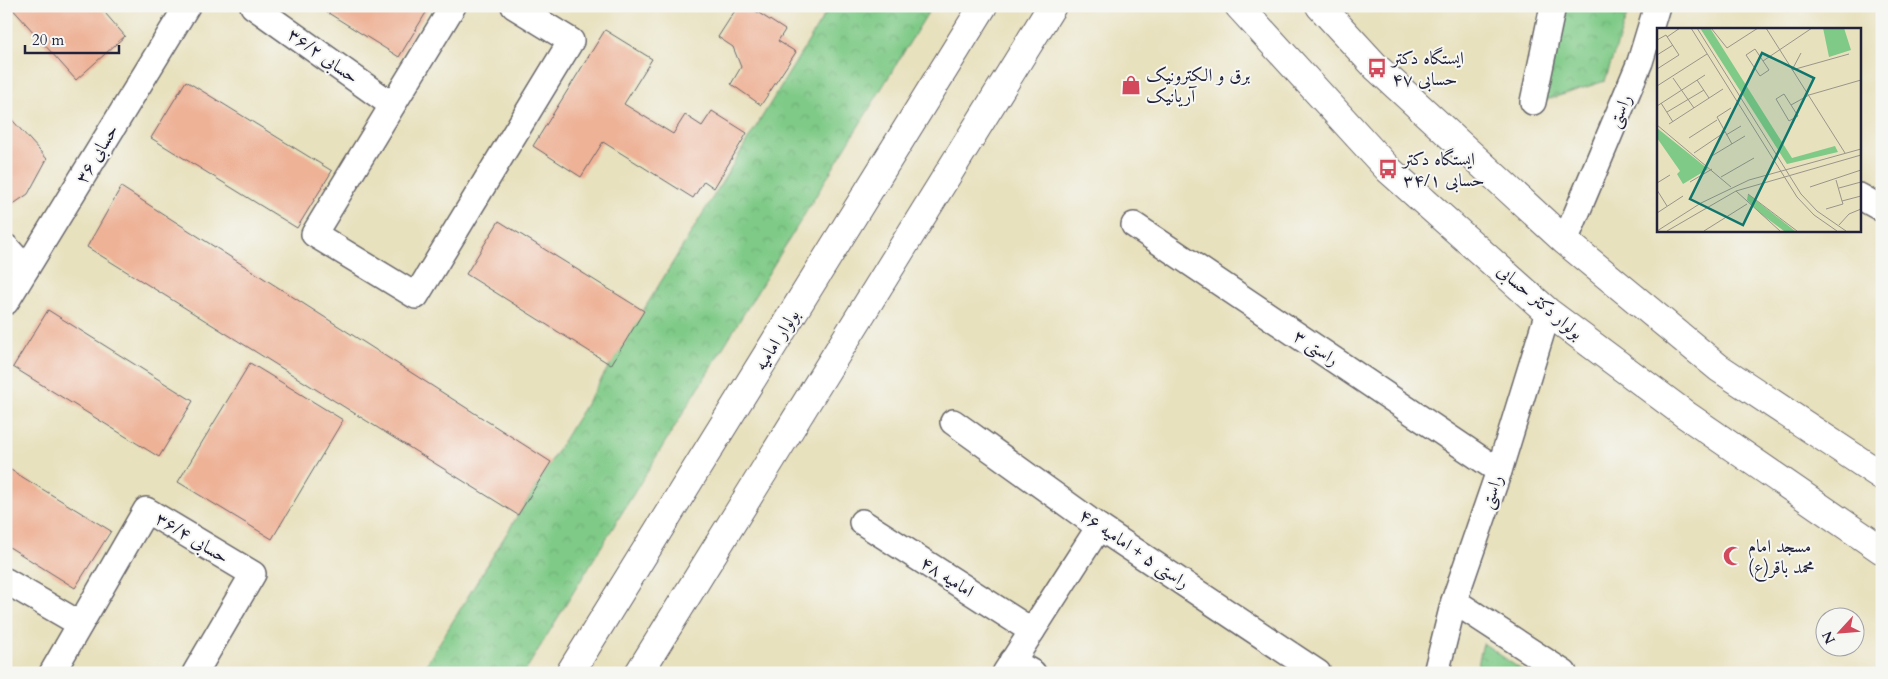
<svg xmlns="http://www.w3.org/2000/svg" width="1888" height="679" font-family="Cardo,Amiri,serif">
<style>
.park{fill:url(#park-crowns);stroke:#507661}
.building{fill:#eeb297}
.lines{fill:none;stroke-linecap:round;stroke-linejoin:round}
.street-casing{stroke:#676569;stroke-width:28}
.secondary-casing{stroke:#676569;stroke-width:30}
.primary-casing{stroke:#676569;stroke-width:30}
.street{stroke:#fff;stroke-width:25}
.secondary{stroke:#fff;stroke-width:28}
.primary{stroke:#fff;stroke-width:28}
.labels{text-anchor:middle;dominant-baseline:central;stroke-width:4;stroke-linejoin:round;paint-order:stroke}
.street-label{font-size:18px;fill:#22223b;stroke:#f6f6f2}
.poi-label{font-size:18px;fill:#22223b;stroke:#f6f6f2;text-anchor:start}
.inset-road{fill:none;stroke:#99958a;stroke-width:1}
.view{fill:#0f766e;fill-opacity:0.15;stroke:#0f766e;stroke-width:2.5}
.inset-edge{fill:none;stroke:#22223b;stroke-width:2.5}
</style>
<defs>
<pattern id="park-crowns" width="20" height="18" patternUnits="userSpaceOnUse" patternTransform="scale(1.25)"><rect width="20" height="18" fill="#7fca87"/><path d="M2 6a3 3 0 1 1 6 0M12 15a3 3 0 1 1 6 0" fill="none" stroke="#6dad75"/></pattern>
</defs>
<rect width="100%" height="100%" fill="#f6f6f2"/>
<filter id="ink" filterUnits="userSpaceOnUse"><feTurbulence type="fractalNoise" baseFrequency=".02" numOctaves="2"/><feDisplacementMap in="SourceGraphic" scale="10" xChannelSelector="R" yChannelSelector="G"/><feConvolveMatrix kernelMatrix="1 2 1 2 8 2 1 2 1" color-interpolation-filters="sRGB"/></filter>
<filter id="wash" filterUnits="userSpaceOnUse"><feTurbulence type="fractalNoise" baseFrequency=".0096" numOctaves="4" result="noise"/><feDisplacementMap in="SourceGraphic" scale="20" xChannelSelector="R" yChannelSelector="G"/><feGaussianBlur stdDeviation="1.12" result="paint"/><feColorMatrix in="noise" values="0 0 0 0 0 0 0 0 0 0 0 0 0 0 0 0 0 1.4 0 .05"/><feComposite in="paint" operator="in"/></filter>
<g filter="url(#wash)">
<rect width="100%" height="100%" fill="#e8e1be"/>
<g class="park">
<polygon points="830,6 932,6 524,673 421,673"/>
<polygon points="1561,6 1630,6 1605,81 1540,102"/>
<polygon points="1483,643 1526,673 1476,673"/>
</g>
<g id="blocks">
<g class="building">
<polygon points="10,6 99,6 125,36 76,80"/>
<polygon points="317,6 430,6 399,57"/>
<polygon points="738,6 748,6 785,30 778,41 796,52 761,105 731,84 741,67 733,47 718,37"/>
<polygon points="605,30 652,59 624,104 673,134 685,115 702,126 712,111 747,133 714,188 704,181 693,198 603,142 581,177 533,146"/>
<polygon points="186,81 332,171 297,228 151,138"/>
<polygon points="6,113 47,159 28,194 6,209"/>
<polygon points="121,187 551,462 518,515 87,247"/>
<polygon points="499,221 644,311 611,365 466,274"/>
<polygon points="48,310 193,401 159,457 13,367"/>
<polygon points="250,363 343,420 272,539 178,482"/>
<polygon points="6,467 111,531 75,588 6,545"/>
</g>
</g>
</g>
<g filter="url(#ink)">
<use href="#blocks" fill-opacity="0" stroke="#676569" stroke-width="1"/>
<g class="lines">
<defs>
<g id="street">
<polyline points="253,6 392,105"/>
<polyline points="453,6 314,234 416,296 571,41 514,6"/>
<polyline points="1533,102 1553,6"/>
<polyline points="1859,196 1882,209"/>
<polyline points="1134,225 1499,471"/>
<polyline points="1565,241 1640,62 1657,6"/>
<polyline points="6,247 26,269"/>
<polyline points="6,302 187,6"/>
<polyline points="953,422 1099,527 1318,673"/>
<polyline points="862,522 1032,631"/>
<polyline points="6,581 80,624"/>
<polyline points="1454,601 1564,673"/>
<polyline points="1012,661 1033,673"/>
<polyline points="52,673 146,510 253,574 195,673"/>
<polyline points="1005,673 1099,527"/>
<polyline points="1436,673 1454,601 1499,471 1548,312"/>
</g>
<g id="secondary">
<polyline points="1239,6 1388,169 1548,312 1686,415 1882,550"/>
<polyline points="1320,6 1377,68 1565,241 1719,368 1882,476"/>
</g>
<g id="primary">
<polyline points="570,673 983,6"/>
<polyline points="639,673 1052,6"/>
</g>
</defs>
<use href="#street" class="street-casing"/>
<use href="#secondary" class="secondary-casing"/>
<use href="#primary" class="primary-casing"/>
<use href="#street" class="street"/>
<use href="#secondary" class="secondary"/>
<use href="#primary" class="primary"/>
</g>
</g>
<defs>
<symbol id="bus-bare" viewBox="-9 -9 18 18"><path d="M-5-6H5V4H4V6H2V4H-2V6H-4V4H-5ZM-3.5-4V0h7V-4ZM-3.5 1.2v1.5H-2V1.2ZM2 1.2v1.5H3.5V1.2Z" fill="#d1495b" stroke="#f6f6f2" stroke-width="2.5" paint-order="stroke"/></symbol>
<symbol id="shop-bare" viewBox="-9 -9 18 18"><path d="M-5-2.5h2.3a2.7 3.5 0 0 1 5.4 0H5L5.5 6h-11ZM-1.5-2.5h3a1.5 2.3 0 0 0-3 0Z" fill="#d1495b" stroke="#f6f6f2" stroke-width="2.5" paint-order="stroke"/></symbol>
<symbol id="mosque-bare" viewBox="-9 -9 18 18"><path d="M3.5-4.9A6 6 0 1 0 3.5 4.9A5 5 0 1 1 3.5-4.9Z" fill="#d1495b" stroke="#f6f6f2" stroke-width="2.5" paint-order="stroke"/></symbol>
</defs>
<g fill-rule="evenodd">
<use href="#bus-bare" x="1363" y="54" width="28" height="28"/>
<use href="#shop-bare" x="1117" y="71" width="28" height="28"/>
<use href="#bus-bare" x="1374" y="155" width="28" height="28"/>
<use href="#mosque-bare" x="1719" y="542" width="28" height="28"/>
</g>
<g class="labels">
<g class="street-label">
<text transform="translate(323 56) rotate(35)">حسابی ۳۶/۲</text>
<text transform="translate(1620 111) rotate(-67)">راستی</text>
<text transform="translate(97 154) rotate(-59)">حسابی ۳۶</text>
<text transform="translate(1540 302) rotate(40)">بولوار دکتر حسابی</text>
<text transform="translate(777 340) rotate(-58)">بولوار امامیه</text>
<text transform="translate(1316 348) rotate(34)">راستی ۳</text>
<text transform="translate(1492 492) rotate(-71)">راستی</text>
<text transform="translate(192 538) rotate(31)">حسابی ۳۶/۴</text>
<text transform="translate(1134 549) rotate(34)">راستی ۵ + امامیه ۴۶</text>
<text transform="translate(947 577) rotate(33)">امامیه ۴۸</text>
</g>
<g class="poi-label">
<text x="1392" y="58">ایستگاه دکتر<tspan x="1392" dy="21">حسابی ۴۷</tspan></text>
<text x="1146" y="75">برق و الکترونیک<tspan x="1146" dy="21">آریانیک</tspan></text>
<text x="1403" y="159">ایستگاه دکتر<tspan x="1403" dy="21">حسابی ۳۴/۱</tspan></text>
<text x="1748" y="546">مسجد امام<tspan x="1748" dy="21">محمد باقر(ع)</tspan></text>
</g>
</g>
<g transform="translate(1657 28)">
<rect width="204" height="204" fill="#e8e1be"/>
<path d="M 43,0 L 53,0 L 135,130 L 178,118 L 181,124 L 130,136 ZM 166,0 L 187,0 L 194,22 L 172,29 ZM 0,100 L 51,141 L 26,156 L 20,146 L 23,143 L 0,110 ZM 91,166 L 138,203 L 127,203 L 104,186 L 90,172 Z" fill="#7fca87"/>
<path class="inset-road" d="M 34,0 L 140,169 L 157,187 L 180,203M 40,0 L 144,166 L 160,183 L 189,203M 54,0 L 70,20 L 101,0M 109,0 L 188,125M 10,9 L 23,0M 0,12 L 9,7 L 22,27 L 0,41M 98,21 L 112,42 L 103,48 L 89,27 ZM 0,27 L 16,17M 106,33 L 155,0M 135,42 L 192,26M 135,42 L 144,25M 16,50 L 37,80M 40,52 L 52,70M 0,58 L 50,26M 127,66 L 141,88 L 132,93 L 119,71 ZM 4,75 L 16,94M 134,77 L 152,67 L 204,52M 0,78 L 48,47M 74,80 L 60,89 L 75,116M 10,84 L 47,62M 12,96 L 66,61M 0,97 L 74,159M 69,107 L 84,98M 32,110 L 60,92M 37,125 L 68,104M 53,129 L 88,108M 64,149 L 97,130M 179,152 L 185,173M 33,154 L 55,141M 0,155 L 13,147M 153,159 L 204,142M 182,160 L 204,154M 0,162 L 10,178M 79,163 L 123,203M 91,166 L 140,203M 185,173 L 204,168M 169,181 L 186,176 L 185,173M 0,185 L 26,168M 182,197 L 192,186 L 204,181M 0,203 L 44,175 L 92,152 L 204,121M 10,203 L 79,163 L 204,127M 47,203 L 90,176"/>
<path class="view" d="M 105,25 L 157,50 L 86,197 L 33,171 Z"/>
<rect width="204" height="204" class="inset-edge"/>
</g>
<rect width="1888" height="679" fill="none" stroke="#f6f6f2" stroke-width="25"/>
<g transform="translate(1840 632) rotate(244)"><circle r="24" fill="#f6f6f2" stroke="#a1a1a9"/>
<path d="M0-4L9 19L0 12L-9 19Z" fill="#d1495b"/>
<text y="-8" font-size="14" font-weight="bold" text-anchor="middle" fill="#22223b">N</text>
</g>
<path d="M25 45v8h94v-8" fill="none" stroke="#22223b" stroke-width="2.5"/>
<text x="32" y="45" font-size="15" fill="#22223b" stroke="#f6f6f2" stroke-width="4" paint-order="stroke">20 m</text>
</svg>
